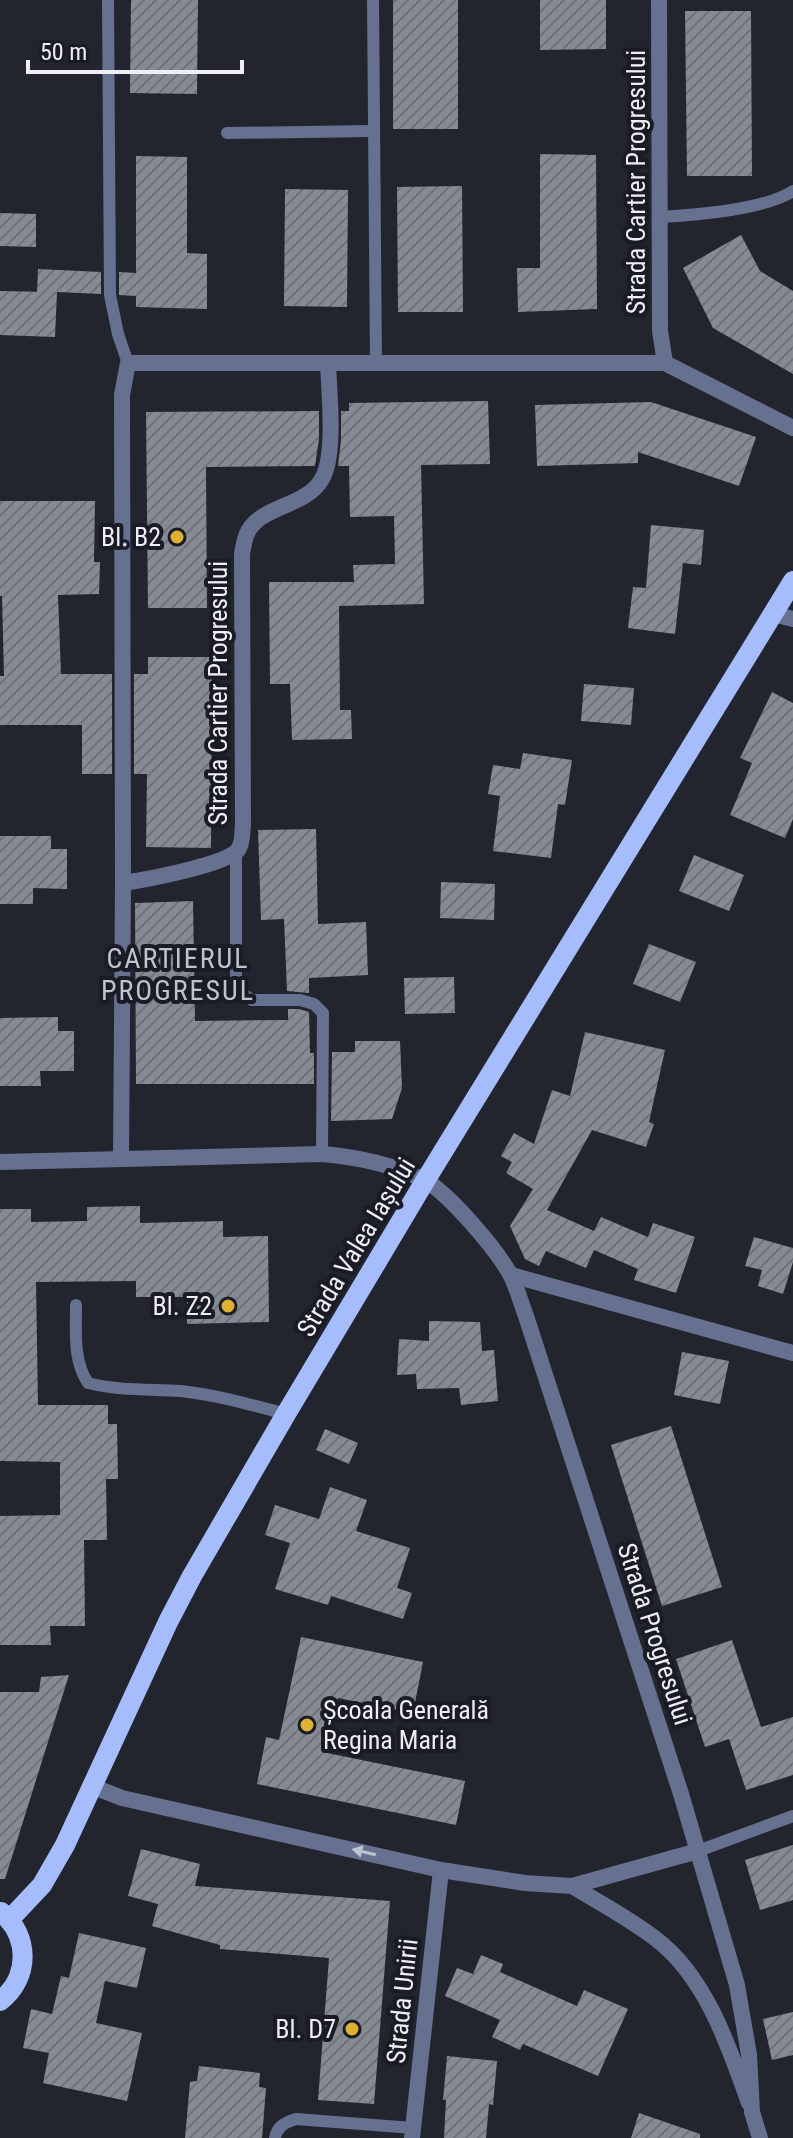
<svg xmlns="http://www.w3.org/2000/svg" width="793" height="2138" font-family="'Roboto Condensed',sans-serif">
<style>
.building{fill:url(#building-hatch)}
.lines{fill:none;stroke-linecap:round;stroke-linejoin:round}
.service{stroke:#65718f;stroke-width:12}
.minor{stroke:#65718f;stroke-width:16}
.tertiary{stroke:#65718f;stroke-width:16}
.primary{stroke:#a5bdfc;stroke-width:20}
.oneway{fill:#bdc3d1}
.poi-dot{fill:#deb133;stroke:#191c24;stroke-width:3}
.labels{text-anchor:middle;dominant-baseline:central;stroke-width:8;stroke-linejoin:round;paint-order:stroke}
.street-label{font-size:26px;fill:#edeff5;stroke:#191c24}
.poi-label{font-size:26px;fill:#edeff5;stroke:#191c24;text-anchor:end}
.neighbourhood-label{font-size:28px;letter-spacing:2px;fill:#bfc3ce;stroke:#191c24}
</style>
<defs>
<pattern id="building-hatch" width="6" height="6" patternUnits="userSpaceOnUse" patternTransform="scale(2)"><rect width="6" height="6" fill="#868a94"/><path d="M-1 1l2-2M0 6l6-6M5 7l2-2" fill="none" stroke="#70737a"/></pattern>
</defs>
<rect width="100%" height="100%" fill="#22252d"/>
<g class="building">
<polygon points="131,0 198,0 197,94 130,93"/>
<rect x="393" y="0" width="65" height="129"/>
<polygon points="540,0 606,0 606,49 540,50"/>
<polygon points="685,11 751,11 752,176 687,176"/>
<polygon points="540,154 596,155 597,309 518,312 517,268 540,268"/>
<polygon points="136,156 187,157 187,253 207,254 207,309 136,307 136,296 119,295 119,272 136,273"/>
<polygon points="462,186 463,312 398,312 397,187"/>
<polygon points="285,189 348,190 347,307 284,306"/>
<polygon points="0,213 36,214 36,247 0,246"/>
<polygon points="741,235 760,271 793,291 793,374 713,328 683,268"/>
<polygon points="38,269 101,272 101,294 57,292 55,337 0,335 0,291 51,292 37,292"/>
<polygon points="488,401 490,464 421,465 424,604 339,606 340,710 351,710 352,739 292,740 290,684 270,684 269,582 354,582 353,565 395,564 394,516 350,517 349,466 338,466 341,440 341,411 349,411 349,403"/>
<polygon points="651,402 756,437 739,486 638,452 638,463 537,466 535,405"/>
<polygon points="319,411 319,439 315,466 206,467 207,608 148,608 146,412"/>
<polygon points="0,501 95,501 94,562 100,562 99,594 58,595 61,674 112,674 112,774 82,774 82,725 0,725 0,676 4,676 2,596 0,596"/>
<polygon points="651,525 704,530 701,565 683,563 675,634 628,628 633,587 646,588"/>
<polygon points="148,657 212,657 211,848 146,847 147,774 134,774 134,674 148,674"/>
<polygon points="584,684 634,688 631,725 581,721"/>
<polygon points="772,692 793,703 793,819 785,838 730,815 752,763 740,758"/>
<polygon points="523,753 572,760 565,805 558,804 551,858 493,851 500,796 488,794 493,765 520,769"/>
<polygon points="316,829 318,924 366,922 368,975 309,978 309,993 287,991 284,919 261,920 258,830"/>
<polygon points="0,836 51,836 51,849 67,849 67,889 33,888 33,904 0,904"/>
<polygon points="694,855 744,875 729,911 679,891"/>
<polygon points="441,882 495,884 494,920 440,918"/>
<polygon points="193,901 195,1021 288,1020 288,1009 299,1009 309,1012 310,1053 314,1053 314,1084 136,1084 135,903"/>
<polygon points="649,944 696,962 680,1002 633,984"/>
<polygon points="454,977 455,1013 405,1014 404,978"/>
<polygon points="58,1017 58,1031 74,1031 74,1071 40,1071 41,1086 0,1086 0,1018"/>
<polygon points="585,1032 665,1050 649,1122 654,1124 646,1147 592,1130 547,1210 594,1231 601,1217 648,1237 653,1223 695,1237 676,1293 634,1280 638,1269 594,1250 586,1268 546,1251 539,1266 525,1259 510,1226 533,1189 506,1173 512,1162 501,1156 514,1133 534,1144 552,1090 570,1096"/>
<polygon points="355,1041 400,1041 402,1088 392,1119 331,1121 332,1052 355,1052"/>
<polygon points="140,1206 140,1223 223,1221 223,1237 268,1236 269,1322 187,1324 187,1297 136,1297 136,1281 36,1282 38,1405 108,1405 108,1424 117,1424 118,1479 106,1479 107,1540 84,1540 85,1626 50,1626 51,1645 0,1645 0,1516 60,1515 60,1462 0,1461 0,1209 31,1209 31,1222 87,1221 87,1207"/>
<polygon points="754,1237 793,1248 793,1262 783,1294 758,1286 762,1270 745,1266"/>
<polygon points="429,1321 480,1322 482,1351 494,1350 498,1401 461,1405 459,1388 417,1389 416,1374 397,1375 399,1339 429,1341"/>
<polygon points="682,1352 729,1361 720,1404 674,1395"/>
<polygon points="671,1426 722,1587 662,1606 611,1445"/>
<polygon points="325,1429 358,1443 349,1464 316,1450"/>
<polygon points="330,1487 367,1500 356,1531 410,1548 397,1588 412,1593 403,1619 331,1596 328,1605 275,1589 290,1543 265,1535 275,1505 319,1519"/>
<polygon points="301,1637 423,1662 413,1713 338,1698 327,1753 465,1781 456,1825 257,1784 266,1737 279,1740"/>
<polygon points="732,1640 761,1727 793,1717 793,1775 746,1790 729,1739 705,1747 676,1659"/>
<polygon points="69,1675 5,1879 0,1879 0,1692 39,1692 41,1677"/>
<polygon points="793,1845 793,1900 760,1910 745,1860"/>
<polygon points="141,1849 200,1864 195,1886 390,1901 374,2104 318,2100 329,1958 220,1949 220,1945 152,1926 158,1904 128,1896"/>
<polygon points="79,1933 146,1948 137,1988 105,1981 96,2023 142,2033 127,2101 43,2083 49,2053 23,2048 31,2009 52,2014 61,1976 69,1978"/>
<polygon points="481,1955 503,1964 500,1972 577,2006 584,1990 628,2009 598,2076 523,2044 520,2050 492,2037 500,2020 445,1996 457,1968 473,1974"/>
<polygon points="793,2012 793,2055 772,2060 763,2019"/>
<polygon points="447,2056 497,2061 493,2105 489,2104 486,2138 444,2138 446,2100 443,2100"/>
<polygon points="199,2066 260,2073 259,2087 266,2088 262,2138 185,2138 190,2082 197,2081"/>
<polygon points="639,2113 700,2134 700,2138 631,2138"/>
</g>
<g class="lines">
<g class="service">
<polyline points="108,0 110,295 118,334 128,363"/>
<polyline points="373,0 376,363"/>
<polyline points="227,133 372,131"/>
<path d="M 661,217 C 696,215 764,210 793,191"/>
<polyline points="236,853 236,976 240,992 252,1000 300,1000 314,1004 323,1013 322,1154"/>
<path d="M 76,1305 C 76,1332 73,1361 88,1383 C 119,1391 150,1389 181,1391 C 217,1395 252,1405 286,1414"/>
<polyline points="698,1851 793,1816"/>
<path d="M 275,2138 C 277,2126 286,2122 296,2119 L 413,2128"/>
</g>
<g class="minor">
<polyline points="659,0 660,331 665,363 793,428"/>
<polyline points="773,614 793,619"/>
<polyline points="123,883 122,395 128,363 665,363"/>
<path d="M 121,1159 L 123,883 C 144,880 225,865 238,850 C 243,843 242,833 243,825 L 242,554 C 243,548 244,542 246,536 C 257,505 306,508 322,479 C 336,455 329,392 328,363"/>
<polyline points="511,1275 793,1353"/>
<polyline points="94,1787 122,1798 441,1870 525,1883 572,1886 698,1851"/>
<path d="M 572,1886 C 600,1903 630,1919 656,1939 C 706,1977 729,2047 749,2103"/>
<polyline points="412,2138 441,1870"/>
</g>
<path class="tertiary" d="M 0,1162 L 322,1154 C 357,1157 392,1164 424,1180 C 448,1192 498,1251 511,1276 C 517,1288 521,1303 526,1316 L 681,1794 L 737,1985 L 749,2055 L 752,2112 L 760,2138"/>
<g class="primary">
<polyline points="10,1919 42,1885 65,1845 168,1622 192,1576 286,1414 425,1181 793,581"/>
<path d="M 0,2001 C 30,1978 30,1936 1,1912"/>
</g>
</g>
<defs><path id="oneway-solid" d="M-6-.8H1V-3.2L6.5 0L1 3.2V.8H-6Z" transform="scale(2)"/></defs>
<use class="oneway" href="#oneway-solid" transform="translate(364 1852) rotate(-167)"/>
<g class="poi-dot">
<circle cx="177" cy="537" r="8"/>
<circle cx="228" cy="1306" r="8"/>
<circle cx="307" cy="1725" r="8"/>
<circle cx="352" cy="2029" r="8"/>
</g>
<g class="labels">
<g class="street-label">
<text transform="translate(636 182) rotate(-90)">Strada Cartier Progresului</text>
<text transform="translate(218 693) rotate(-90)">Strada Cartier Progresului</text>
<text transform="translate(356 1247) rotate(-59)">Strada Valea Iașului</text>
<text transform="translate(655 1634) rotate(72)">Strada Progresului</text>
<text transform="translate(402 2001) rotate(-84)">Strada Unirii</text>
</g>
<g class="poi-label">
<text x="161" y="537">Bl. B2</text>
<text x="212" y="1306">Bl. Z2</text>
<text x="323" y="1710" text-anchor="start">Școala Generală<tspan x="323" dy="30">Regina Maria</tspan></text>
<text x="336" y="2029">Bl. D7</text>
</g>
<g class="neighbourhood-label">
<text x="178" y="958">CARTIERUL<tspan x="178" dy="32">PROGRESUL</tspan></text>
</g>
</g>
<path d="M28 60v12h214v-12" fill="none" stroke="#edeff5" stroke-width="4"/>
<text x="40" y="60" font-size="24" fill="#edeff5" stroke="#191c24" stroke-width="6" paint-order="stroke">50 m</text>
</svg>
